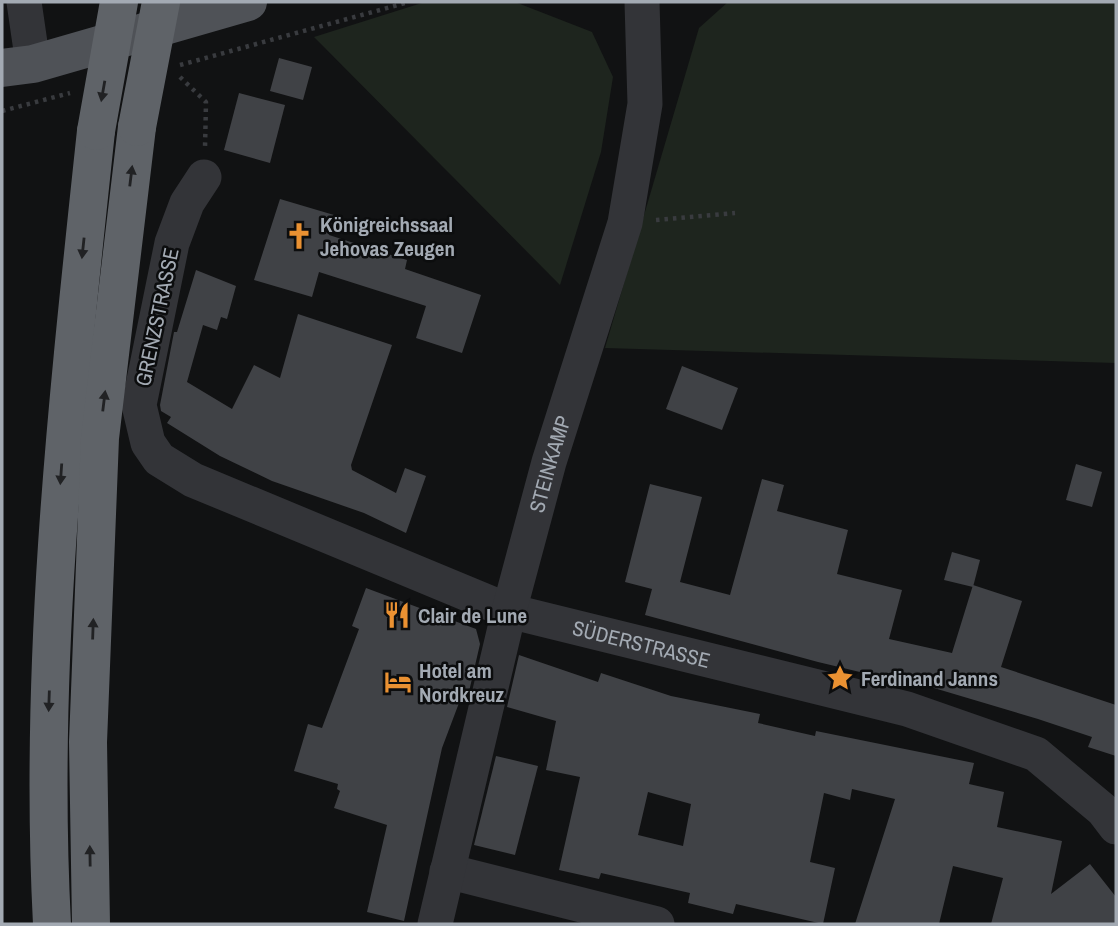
<svg xmlns="http://www.w3.org/2000/svg" width="1118" height="926" font-family="'Archivo Narrow',sans-serif">
<style>
.green{fill:#1e251e}
.building{fill:#404246;fill-rule:evenodd}
.lines{fill:none;stroke-linecap:round;stroke-linejoin:round}
.path{stroke:#393b3f;stroke-width:4.5;stroke-dasharray:3.5 5;stroke-linecap:butt}
.minor{stroke:#333438;stroke-width:35}
.major{stroke:#4f5257;stroke-width:38}
.highway{stroke:#5f6368;stroke-width:38}
.highway-bridge{stroke:#5f6368;stroke-width:38}
.oneway{fill:#212224}
.labels{text-anchor:middle;dominant-baseline:central;stroke-width:5;stroke-linejoin:round;paint-order:stroke}
.poi-label{font-size:21px;font-weight:bold;fill:#a3aab3;stroke:#0c0d0e;text-anchor:start}
.street-label{font-size:21px;fill:#a3aab3;stroke:#0c0d0e}
</style>
<rect width="100%" height="100%" fill="#111213"/>
<g class="green">
<polygon points="425,2 515,2 592,32 613,77 601,152 560,285 314,37"/>
<polygon points="728,2 1116,2 1116,363 605,348 699,28"/>
</g>
<g class="building">
<polygon points="279,58 312,67 303,100 270,91"/>
<polygon points="239,93 285,105 270,163 224,150"/>
<polygon points="280,199 334,215 329,235 407,260 405,269 481,295 462,353 416,338 426,306 319,272 312,297 254,280"/>
<polygon points="196,270 236,286 227,319 221,317 217,330 203,325 187,382 232,409 254,365 280,378 298,314 392,345 351,465 352,470 396,493 405,468 426,476 406,533 364,513 272,481 220,456 167,423 171,417 161,411 160,405 174,332 177,332"/>
<polygon points="682,366 738,388 722,430 666,409"/>
<polygon points="1076,464 1102,472 1092,507 1066,500"/>
<polygon points="762,479 784,485 777,511 848,530 837,574 902,590 889,639 952,653 973,585 1022,601 1001,667 1116,705 1116,756 1088,747 1092,737 1038,719 907,680 906,683 818,662 645,615 652,589 625,582 650,484 702,497 680,582 730,595"/>
<polygon points="952,552 980,560 973,587 944,580"/>
<polygon points="366,588 476,629 480,644 468,696 462,695 442,748 404,921 367,912 387,825 334,808 340,791 337,789 338,784 294,771 308,724 322,728 359,629 352,626"/>
<path d="M 519,655 L 598,682 L 601,673 L 671,696 L 760,714 L 758,723 L 815,736 L 816,731 L 974,763 L 969,784 L 1004,792 L 997,827 L 1062,841 L 1051,894 L 1090,864 L 1116,897 L 1116,924 L 991,924 L 1003,878 L 953,866 L 939,924 L 855,924 L 895,799 L 852,789 L 850,800 L 824,793 L 810,862 L 835,868 L 823,924 L 736,904 L 733,914 L 688,903 L 690,893 L 601,873 L 599,879 L 559,870 L 580,777 L 546,770 L 556,721 L 507,707 ZM 648,792 L 691,804 L 683,846 L 638,835 Z"/>
<polygon points="496,756 538,766 515,855 474,845"/>
</g>
<g class="lines">
<g class="path">
<polyline points="180,65 409,2"/>
<polyline points="180,77 206,102 205,148"/>
<polyline points="2,111 70,93"/>
<polyline points="656,220 735,213"/>
</g>
<g class="minor">
<polyline points="24,2 33,64"/>
<path id="s1" d="M 204,177 L 187,203 L 172,243 L 139,405 L 148,443 L 159,459 L 193,480 L 509,611 L 907,709 L 1036,754 L 1103,810 L 1116,827"/>
<polyline points="447,871 657,924"/>
<path id="s2" d="M 435,924 L 509,611 L 549,462 L 625,223 L 645,104 L 642,2"/>
</g>
<polyline class="major" points="2,68 33,64 248,2"/>
<g class="highway">
<path d="M 52,924 C 38,659 68,395 96,131"/>
<polyline points="91,924 88,742 100,438 137,127"/>
</g>
<g class="highway-bridge">
<polyline points="137,127 161,2"/>
<polyline points="96,131 119,2"/>
</g>
</g>
<defs><path id="oneway-solid" d="M-6-.8H1V-3.2L6.5 0L1 3.2V.8H-6Z" transform="scale(1.75)"/></defs>
<g class="oneway">
<use href="#oneway-solid" transform="translate(103 91) rotate(100)"/>
<use href="#oneway-solid" transform="translate(131 176) rotate(-83)"/>
<use href="#oneway-solid" transform="translate(83 248) rotate(96)"/>
<use href="#oneway-solid" transform="translate(104 401) rotate(-83)"/>
<use href="#oneway-solid" transform="translate(61 474) rotate(94)"/>
<use href="#oneway-solid" transform="translate(93 629) rotate(-88)"/>
<use href="#oneway-solid" transform="translate(49 701) rotate(92)"/>
<use href="#oneway-solid" transform="translate(90 856) rotate(-91)"/>
</g>
<defs>
<symbol id="church-bare" viewBox="-9 -9 18 18"><path d="M-1.2-6h2.4v3.5h3.3v2.4h-3.3V6h-2.4V-.1h-3.3v-2.4h3.3Z" fill="#ea9132" stroke="#0c0d0e" stroke-width="2.5" paint-order="stroke"/></symbol>
<symbol id="restaurant-bare" viewBox="-9 -9 18 18"><path d="M-5-6h1v4h1v-4h1v4h1v-4h1v5L-1.5 .5V6h-2V.5L-5-1ZM5-6V6H3V1.5H1.5Q1.5-4 5-6Z" fill="#ea9132" stroke="#0c0d0e" stroke-width="2.5" paint-order="stroke"/></symbol>
<symbol id="sight-bare" viewBox="-9 -9 18 18"><path d="M0-6L1.8-2.2L6-1.7L2.9 1.2L3.7 5.4L0 3.3L-3.7 5.4L-2.9 1.2L-6-1.7L-1.8-2.2Z" fill="#ea9132" stroke="#0c0d0e" stroke-width="2.5" paint-order="stroke"/></symbol>
<symbol id="hotel-bare" viewBox="-9 -9 18 18"><path d="M-6-4.5h1.5V1H6V5H4.5V3h-9V5H-6ZM-4 0a1.8 1.8 0 1 1 3.6 0ZM.5 0V-2.5h3Q6-2.5 6 0Z" fill="#ea9132" stroke="#0c0d0e" stroke-width="2.5" paint-order="stroke"/></symbol>
</defs>
<g fill-rule="evenodd">
<use href="#church-bare" x="280" y="217" width="38" height="38"/>
<use href="#restaurant-bare" x="378" y="596" width="38" height="38"/>
<use href="#sight-bare" x="821" y="659" width="38" height="38"/>
<use href="#hotel-bare" x="379" y="663" width="38" height="38"/>
</g>
<g class="labels">
<g class="poi-label">
<text x="320" y="224">Königreichssaal<tspan x="320" dy="24">Jehovas Zeugen</tspan></text>
<text x="418" y="615">Clair de Lune</text>
<text x="419" y="670">Hotel am<tspan x="419" dy="24">Nordkreuz</tspan></text>
<text x="861" y="678">Ferdinand Janns</text>
</g>
<g class="street-label">
<text transform="translate(157 317) rotate(-78)">GRENZSTRASSE</text>
<text stroke="none"><textPath href="#s2" startOffset="474">STEINKAMP</textPath></text>
<text stroke="none"><textPath href="#s1" startOffset="816">SÜDERSTRASSE</textPath></text>
</g>
</g>
<rect width="1118" height="926" fill="none" stroke="#a3aab3" stroke-width="7"/>
</svg>
